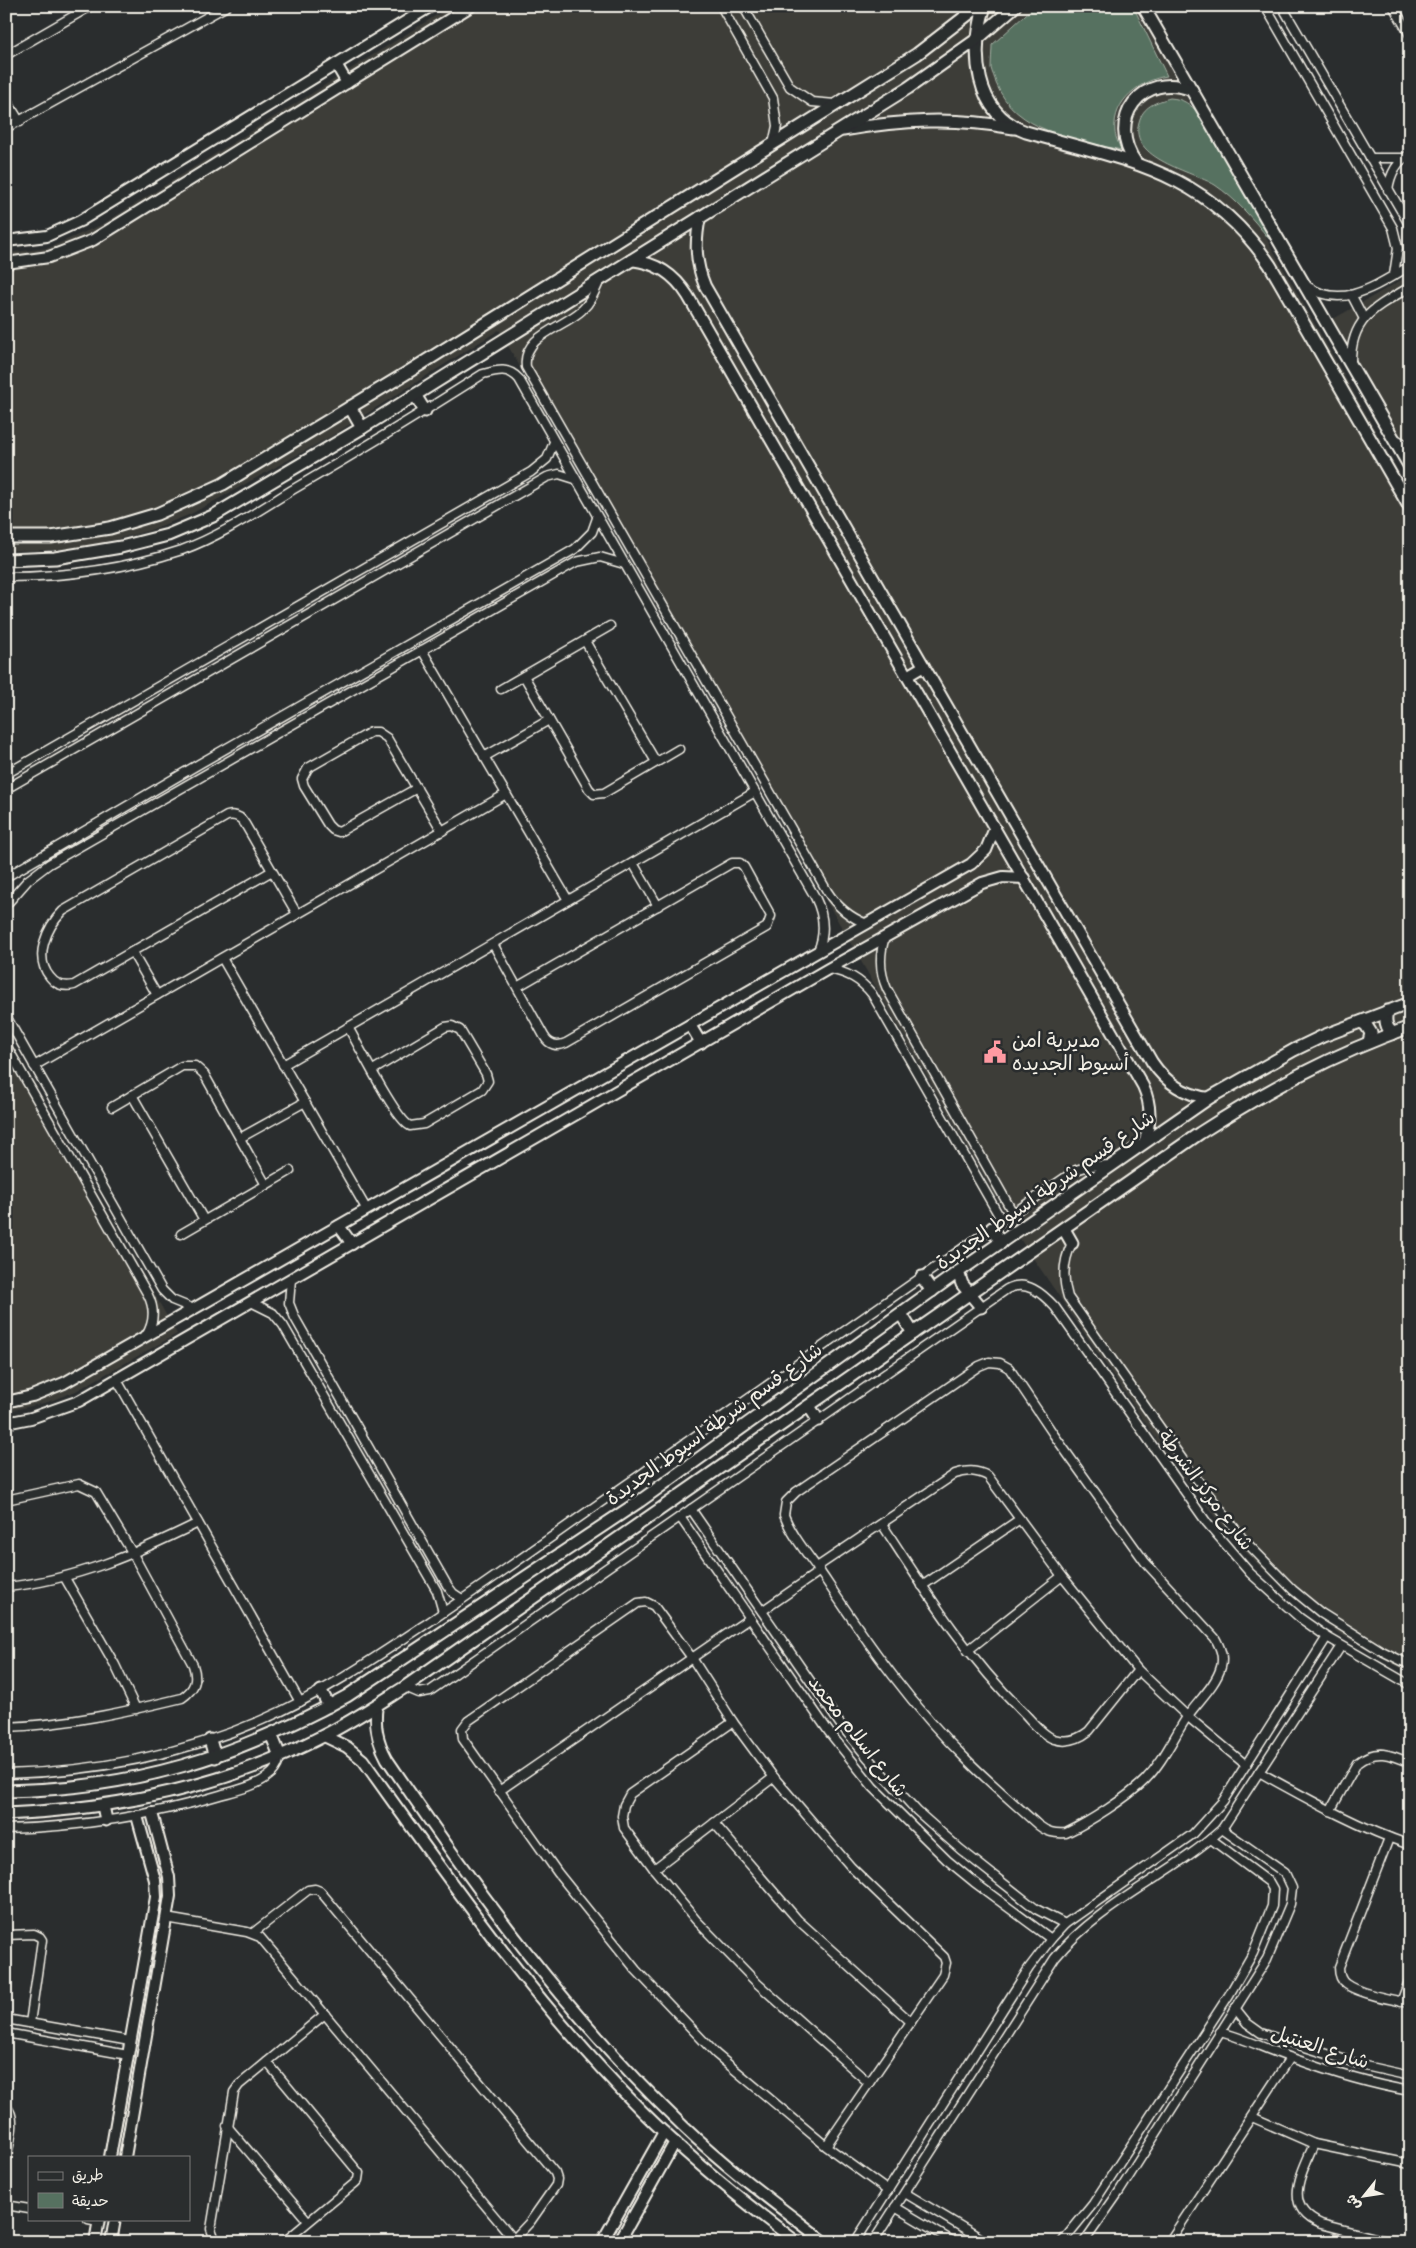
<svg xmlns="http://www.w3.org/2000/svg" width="1416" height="2248" font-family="Caveat,'Playpen Sans Arabic',sans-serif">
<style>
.built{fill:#3c3c38}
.green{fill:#567160;stroke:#a5b1a4}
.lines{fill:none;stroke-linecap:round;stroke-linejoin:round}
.minor-casing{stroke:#f4f1e8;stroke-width:11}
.tertiary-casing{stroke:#f4f1e8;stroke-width:14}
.secondary-casing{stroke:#f4f1e8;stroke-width:15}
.minor{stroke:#2a2d2e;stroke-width:8}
.tertiary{stroke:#2a2d2e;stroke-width:10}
.secondary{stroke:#2a2d2e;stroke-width:11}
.labels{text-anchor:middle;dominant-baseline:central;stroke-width:5;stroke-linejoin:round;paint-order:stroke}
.poi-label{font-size:20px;fill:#f4f1e8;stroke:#2a2d2e;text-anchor:start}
.street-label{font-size:20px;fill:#f4f1e8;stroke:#2a2d2e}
</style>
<rect width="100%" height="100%" fill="#2a2d2e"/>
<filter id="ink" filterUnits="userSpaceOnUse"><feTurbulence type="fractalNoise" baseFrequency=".02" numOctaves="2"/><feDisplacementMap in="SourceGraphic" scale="10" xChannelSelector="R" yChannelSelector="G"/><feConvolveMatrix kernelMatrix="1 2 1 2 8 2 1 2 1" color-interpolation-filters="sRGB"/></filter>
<g filter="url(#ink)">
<g class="built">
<polygon points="451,6 1135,6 1410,492 1410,1673 1338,1633 1292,1597 1233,1540 1172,1462 1022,1242 499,330 330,437 191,514 148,531 103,543 57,550 6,551 6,253 48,248 103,224"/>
<polygon points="1410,275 1410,482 1321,326"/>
<polygon points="6,1033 177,1334 76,1391 48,1402 6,1412"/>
</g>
<g class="green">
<path d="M 1035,6 L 1133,6 L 1134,8 L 1167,76 C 1141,80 1112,100 1115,131 C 1115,137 1119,144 1121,150 C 1075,139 1015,132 996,83 C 995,78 992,73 991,68 C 991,60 992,52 992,45 Z"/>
<path d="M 1170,98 C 1184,99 1190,104 1199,114 L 1272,238 L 1269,239 C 1253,219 1236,199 1215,185 C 1192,171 1128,159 1139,122 C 1143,106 1156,102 1170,98 Z"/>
</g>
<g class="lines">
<defs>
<g id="minor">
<polyline points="721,6 773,98 777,126 773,144"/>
<polyline points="743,6 790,87 812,102 835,104"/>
<polyline points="1265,6 1393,228 1398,248 1394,275"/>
<polyline points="1282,6 1410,226"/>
<polyline points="1393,6 1410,35"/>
<polyline points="6,55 91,6"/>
<polyline points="6,99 20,122"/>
<polyline points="6,128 227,6"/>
<polyline points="1370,158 1404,158"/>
<path d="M 1388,190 C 1390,175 1396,162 1410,154"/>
<path d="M 600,280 C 595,291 591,302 582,310 C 563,328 522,335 526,367 L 827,891 C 837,907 849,917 867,924"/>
<path d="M 1307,286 C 1343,311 1378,284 1410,266"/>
<polyline points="1352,296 1364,319"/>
<path d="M 1351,361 C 1351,318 1376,307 1410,287"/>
<polyline points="1394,438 1410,447"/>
<path d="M 6,577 C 66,577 125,569 182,550 C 221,536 256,512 292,490 C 356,453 420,414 483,374 C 498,370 508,367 519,379 L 815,897 C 824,915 826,932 818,951"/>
<polyline points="585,641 656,762"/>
<polyline points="422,650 568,900"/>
<polyline points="524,676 589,789 594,794 604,793 679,749"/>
<polyline points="501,689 610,626"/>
<polyline points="484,757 549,720"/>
<polyline points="6,774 531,472 547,459 554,442"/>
<polyline points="417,788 339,832 333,830 328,825 304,786 302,779 308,768 371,732 378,732 387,738 442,831"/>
<polyline points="6,789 547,477 559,474 575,479"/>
<polyline points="633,863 658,906"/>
<path d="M 272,871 L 74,985 C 65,987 56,985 50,977 C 33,957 47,927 63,911 L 227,816 C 235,814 241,817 245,824 L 297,914"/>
<polyline points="6,877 199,764 575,549 592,532 597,518"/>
<polyline points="6,905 28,880 49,864 576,562 600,557 624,564"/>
<path d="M 885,937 C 879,955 879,971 887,989 L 1013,1213"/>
<path d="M 493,944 L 544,1036 C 549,1045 557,1047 566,1043 L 767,927 L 771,916 L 744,867 L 740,863 L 732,863 L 517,987"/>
<polyline points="132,952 157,995"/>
<polyline points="222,958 367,1210"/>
<path d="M 828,969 C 847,972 860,979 872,994 L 1002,1221"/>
<polyline points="6,1016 162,1290 172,1300 194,1309"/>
<path d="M 348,1027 C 359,1046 395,1119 410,1126 L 424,1124 L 482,1090 L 488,1081 L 486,1074 L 460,1030 L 452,1026 L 445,1027 L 373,1070"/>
<path d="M 6,1045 L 148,1295 C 155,1309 154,1323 146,1336"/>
<polyline points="283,1065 755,792"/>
<polyline points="34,1066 506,794"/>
<polyline points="132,1095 204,1220"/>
<polyline points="112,1107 182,1066 195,1066 204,1074 266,1185"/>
<polyline points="240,1138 305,1102"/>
<polyline points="181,1234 290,1171"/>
<path d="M 1072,1243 C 1063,1261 1062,1278 1068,1297 L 1190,1470 L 1243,1539 L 1293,1590 L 1321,1613 L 1380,1650 L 1410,1665"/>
<polyline points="291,1279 289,1303 295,1318 447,1585 453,1593 462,1599"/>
<polyline points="251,1302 273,1313 283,1325 437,1591 443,1612"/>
<path d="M 989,1362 L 1000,1363 L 1009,1368 L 1054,1435 L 1145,1562 L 1215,1638 C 1220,1647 1224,1656 1221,1667 C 1216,1685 1198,1701 1187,1717 C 1173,1738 1163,1762 1145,1780 C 1127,1798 1089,1822 1066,1833 C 1054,1834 1047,1832 1038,1825 C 1015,1804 990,1783 968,1761 C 913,1708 869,1645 827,1582 C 814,1562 792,1537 784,1515 L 786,1502 L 796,1492 L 979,1366 Z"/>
<polyline points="117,1380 300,1702"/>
<path d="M 6,1500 L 79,1484 L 96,1492 L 133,1554 L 193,1665 C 198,1680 195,1689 182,1698 C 124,1712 67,1725 6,1727"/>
<polyline points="691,1509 840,1724 868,1758 917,1811 960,1849 1036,1909 1065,1924"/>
<polyline points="680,1517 829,1732 873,1787 947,1860 974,1882 1051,1939"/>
<path d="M 882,1524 C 925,1590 966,1656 1023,1712 C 1032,1721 1042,1735 1054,1739 C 1067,1743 1079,1739 1089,1731 L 1138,1670"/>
<path d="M 817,1567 L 955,1474 C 967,1470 976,1470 988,1476 L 1062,1576 L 1138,1670 L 1187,1716 L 1246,1765"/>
<polyline points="65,1578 115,1665 136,1709"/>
<polyline points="922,1586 1020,1519"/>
<path d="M 6,1587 C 76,1580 137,1553 198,1523"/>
<polyline points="762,1611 820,1571"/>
<polyline points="967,1651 1062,1576"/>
<path d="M 405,1687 L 419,1693 L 430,1691 L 1007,1289 C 1026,1279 1042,1293 1055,1307 L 1207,1523 L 1250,1573 L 1300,1618 L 1327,1637 L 1410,1685"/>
<polyline points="733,1722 630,1794 624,1805 622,1816 624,1828 654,1869 696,1920 758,1984 869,2083"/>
<path d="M 1259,1772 C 1308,1799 1357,1827 1410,1845"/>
<path d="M 6,1774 C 94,1772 181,1755 262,1720 C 322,1694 375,1658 429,1622 C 500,1574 569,1524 640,1475 C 785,1373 930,1270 1076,1170 L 1089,1166 L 1110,1165"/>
<polyline points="499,1791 750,1618"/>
<path d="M 1330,1811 L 1357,1763 C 1376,1748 1390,1754 1410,1763"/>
<polyline points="714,1823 798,1920 911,2022"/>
<path d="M 6,1829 C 79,1827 151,1816 220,1795 C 238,1790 258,1786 272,1773 C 277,1768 279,1763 280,1756"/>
<path d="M 1389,1838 L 1339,1967 C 1339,1974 1340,1980 1346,1984 C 1359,1994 1393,2000 1410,2003"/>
<polyline points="654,1869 774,1777"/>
<polyline points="166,1918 247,1932 260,1937 516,2242"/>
<polyline points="253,1933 308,1890 315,1889 320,1891 555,2173 557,2179 556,2185 530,2222 514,2239"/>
<polyline points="6,1935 34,1934 40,1937 42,1940 30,2023"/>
<polyline points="1401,2002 1410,1979"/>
<polyline points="1235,2008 1247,2023 1261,2033 1365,2066 1410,2076"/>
<polyline points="6,2019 130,2041"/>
<path d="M 1220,2032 C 1245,2038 1267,2050 1292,2058 C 1330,2072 1370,2084 1410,2091"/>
<polyline points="6,2033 128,2055"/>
<polyline points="267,2062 359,2173 358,2180 355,2183 284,2242"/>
<path d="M 6,2107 C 19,2117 8,2146 6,2160"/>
<polyline points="1252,2117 1314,2144 1410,2164"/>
<polyline points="227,2126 308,2221"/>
<path d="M 1314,2144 C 1302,2173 1281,2207 1321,2224 L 1391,2242"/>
<polyline points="826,2146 943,1975 946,1963 944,1957 851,1867 772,1775 733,1722 692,1658 654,1606 646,1602 638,1603 468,1721 462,1729 463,1739 558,1873 636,1970 716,2054 826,2146 888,2191"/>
<polyline points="905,2193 987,2242"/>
<polyline points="6,2205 29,2209"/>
<polyline points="895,2207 954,2242"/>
<polyline points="88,2219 98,2221"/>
<polyline points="216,2242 211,2229 234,2092 239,2085 325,2014"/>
<polyline points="855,2242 1029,1968 1051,1939 1065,1924 1193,1834 1223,1801 1327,1637"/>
<path d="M 873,2242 L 1055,1958 C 1100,1903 1170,1876 1222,1829 L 1341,1646"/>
<polyline points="1062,2242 1093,2204 1229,1995 1253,1953 1272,1906 1273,1889 1269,1882 1211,1839"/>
<polyline points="1084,2242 1119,2192 1267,1959 1290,1904 1292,1888 1285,1873 1222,1829"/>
<polyline points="1169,2242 1290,2058"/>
</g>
<g id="tertiary">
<polyline points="336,64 347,83"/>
<path d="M 700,217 C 695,242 695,262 705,286 L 1152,1062 C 1166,1083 1184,1095 1209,1098"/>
<polyline points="6,241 47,236 80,221 431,6"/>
<path d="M 631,260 C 657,263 674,274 688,296 L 1143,1086 C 1152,1106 1151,1123 1144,1143"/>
<polyline points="6,263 49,257 93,240 471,6"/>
<polyline points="907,676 924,666"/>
<polyline points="690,1025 701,1043"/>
<polyline points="339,1226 352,1244"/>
<polyline points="6,1402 32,1396 64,1383 971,864 986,850 995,828"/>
<polyline points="6,1423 31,1418 79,1401 828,969 982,883 1003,877 1024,878"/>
<path d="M 377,1705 C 374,1725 377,1741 387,1759 C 476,1890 569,2017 684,2127 C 728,2169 777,2205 825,2242"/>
<path d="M 324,1736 L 347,1747 L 363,1760 C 450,1881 535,2004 641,2110 C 689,2158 742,2201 797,2242"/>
<polyline points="110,2157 156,1897 155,1880 137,1816"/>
<polyline points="125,2157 170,1896 169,1877 152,1813"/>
<polyline points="95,2242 99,2219"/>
<polyline points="111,2242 115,2219"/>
<polyline points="602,2242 664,2132"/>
<polyline points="619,2242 675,2142"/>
</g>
<g id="secondary">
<path d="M 985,6 C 970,52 974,113 1026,132 C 1128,161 1206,171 1270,265 L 1410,508"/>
<polyline points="1143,6 1410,467"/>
<path d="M 843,130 C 903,120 953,117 1014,128"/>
<path d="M 1136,163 C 1105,120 1142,70 1192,90"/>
<polyline points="415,395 425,411"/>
<polyline points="350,407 362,428"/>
<polyline points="6,537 51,537 110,528 157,514 223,484 405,374 917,54 979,6"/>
<polyline points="6,560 55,558 121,547 168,535 213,516 362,428 908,88 976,40 1015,6"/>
<path d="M 1387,1011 C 1385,1019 1385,1029 1394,1033"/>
<polyline points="1361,1022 1366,1025 1371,1033 1369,1042"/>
<polyline points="992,1228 1001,1243"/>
<polyline points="1064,1229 1072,1243"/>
<polyline points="958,1272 962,1284 981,1307"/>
<polyline points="922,1277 932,1291"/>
<polyline points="901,1314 913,1333"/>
<polyline points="809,1406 818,1420"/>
<polyline points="321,1691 329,1706"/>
<polyline points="271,1734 280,1756"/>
<polyline points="210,1740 215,1757"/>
<path d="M 6,1791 C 133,1789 237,1757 347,1696 L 640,1501 L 958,1272 L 1209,1098 L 1294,1050 L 1323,1036 L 1410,1003"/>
<polyline points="103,1806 106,1820"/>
<path d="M 6,1814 C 116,1809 225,1787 323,1736 C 351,1722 378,1704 405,1687 L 1200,1133 C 1267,1090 1333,1054 1410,1027"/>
</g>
</defs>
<use href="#minor" class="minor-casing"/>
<use href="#tertiary" class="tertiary-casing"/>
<use href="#secondary" class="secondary-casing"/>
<use href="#minor" class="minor"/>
<use href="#tertiary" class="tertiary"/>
<use href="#secondary" class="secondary"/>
</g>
</g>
<defs>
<symbol id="civic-bare" viewBox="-9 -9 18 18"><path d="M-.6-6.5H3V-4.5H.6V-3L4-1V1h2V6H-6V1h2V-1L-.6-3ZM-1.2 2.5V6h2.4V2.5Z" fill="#ff9aa2" stroke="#2a2d2e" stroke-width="2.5" paint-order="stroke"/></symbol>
</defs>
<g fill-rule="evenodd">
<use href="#civic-bare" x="979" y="1036" width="32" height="32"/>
</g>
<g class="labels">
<g class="poi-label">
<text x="1012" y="1040">مديرية امن<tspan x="1012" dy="23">أسيوط الجديده</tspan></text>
</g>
<g class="street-label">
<text transform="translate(1045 1190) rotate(-35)">شارع قسم شرطة اسيوط الجديدة</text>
<text transform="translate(714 1424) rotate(-36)">شارع قسم شرطة اسيوط الجديدة</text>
<text transform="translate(1206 1490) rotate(53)">شارع مركز الشرطة</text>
<text transform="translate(858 1736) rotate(52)">شارع اسلام محمد</text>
<text transform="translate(1320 2047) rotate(18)">شارع العنتيل</text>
</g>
</g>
<rect width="1416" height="2248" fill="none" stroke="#2a2d2e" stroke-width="25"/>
<rect x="12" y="12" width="1391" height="2223" fill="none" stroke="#f4f1e8" stroke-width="2" filter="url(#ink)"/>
<rect x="28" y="2156" width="162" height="65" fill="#2a2d2e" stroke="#7b7b78"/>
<rect x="38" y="2172" width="25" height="8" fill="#2a2d2e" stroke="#7b7b78"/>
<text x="72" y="2180" font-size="15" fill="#f4f1e8">طريق</text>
<rect x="38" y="2193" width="25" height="15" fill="#567160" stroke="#7b7b78"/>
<text x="72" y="2206" font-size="15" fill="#f4f1e8">حديقة</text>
<g transform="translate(1364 2196) rotate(240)" stroke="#2a2d2e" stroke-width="4" paint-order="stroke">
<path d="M0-4L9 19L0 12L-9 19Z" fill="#f4f1e8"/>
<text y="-8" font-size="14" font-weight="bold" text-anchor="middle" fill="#f4f1e8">ش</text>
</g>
</svg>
